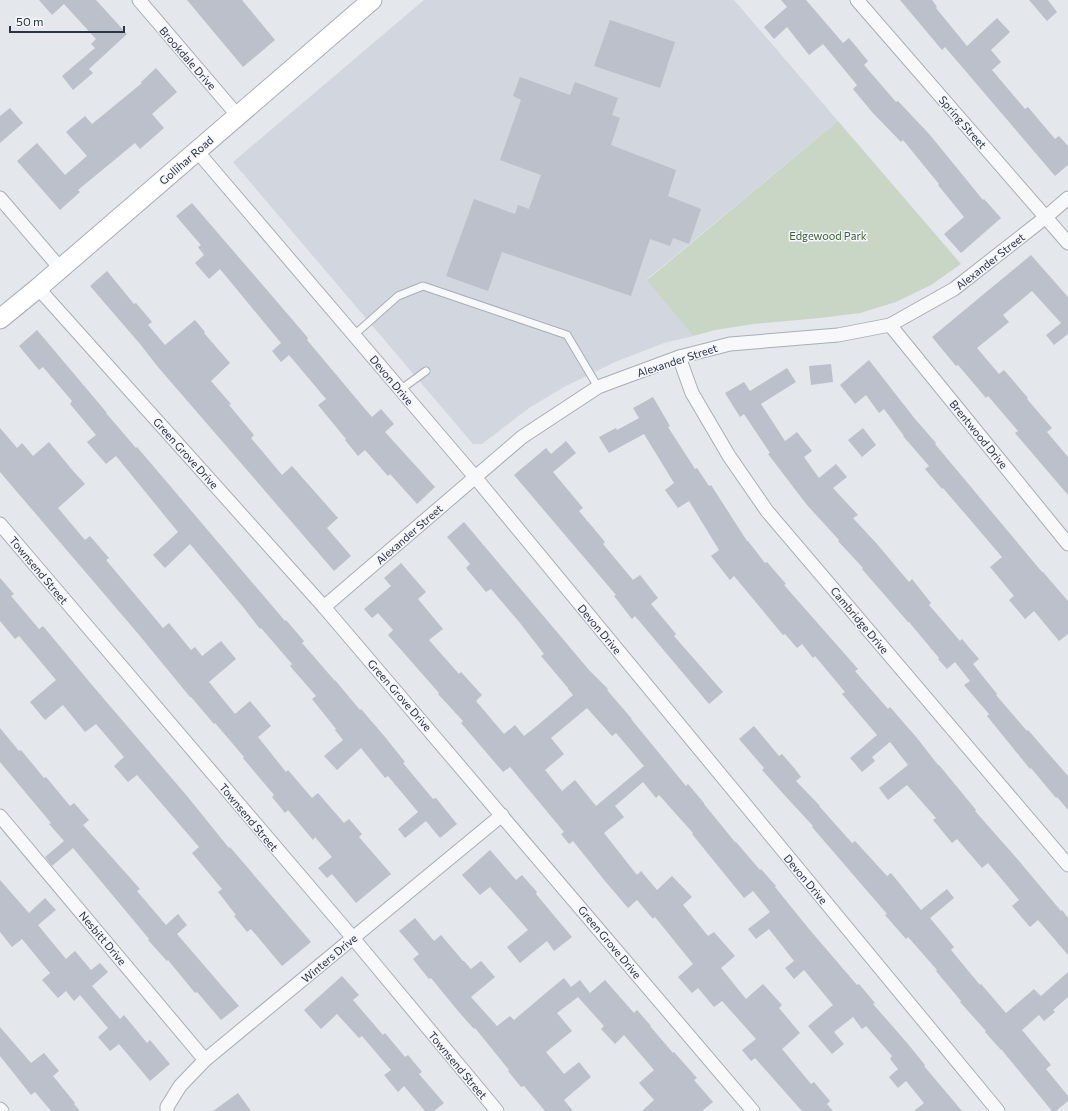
<svg xmlns="http://www.w3.org/2000/svg" width="1068" height="1111" font-family="Commissioner,sans-serif">
<style>
.built{fill:#d2d6de}
.green{fill:#c9d6c5}
.building{fill:#bbc0ca;fill-rule:evenodd}
.lines{fill:none;stroke-linecap:round;stroke-linejoin:round}
.lane-casing{stroke:#a9aeb7;stroke-width:9}
.street-casing{stroke:#a9aeb7;stroke-width:15}
.secondary-casing{stroke:#a9aeb7;stroke-width:21}
.lane{stroke:#f7f8fa;stroke-width:7}
.street{stroke:#f7f8fa;stroke-width:13}
.secondary{stroke:#fff;stroke-width:19}
.labels{text-anchor:middle;dominant-baseline:central;stroke-width:3;stroke-linejoin:round;paint-order:stroke}
.street-label{font-size:11px;fill:#2b3445;stroke:#f4f6f9}
.park-label{font-size:11px;fill:#3f6138;stroke:#f4f6f9}
</style>
<rect width="100%" height="100%" fill="#e4e7ec"/>
<polygon class="built" points="424,0 734,0 838,121 647,279 693,336 664,343 615,362 564,387 529,408 482,444 473,444 233,162"/>
<polygon class="green" points="838,121 961,264 931,285 896,302 860,313 820,318 754,324 715,330 693,336 647,280"/>
<g class="building">
<polygon points="39,0 96,0 127,34 89,69 93,73 73,90 62,76 95,48 91,44 96,39 64,4 52,15"/>
<polygon points="187,0 242,0 275,40 243,67"/>
<polygon points="781,0 806,0 843,43 849,38 868,61 864,65 896,102 898,101 930,135 983,200 984,199 1001,218 961,253 944,234 964,217 938,185 939,184 903,140 901,142 872,112 853,89 857,85 823,44 809,55 787,27 774,39 764,27 787,7"/>
<polygon points="900,0 932,0 937,7 936,8 967,46 997,18 1010,32 991,50 1001,62 992,70 1025,109 1028,107 1055,139 1059,136 1068,146 1068,165 1055,176 945,47 942,50"/>
<polygon points="1029,0 1048,0 1057,12 1047,21"/>
<polygon points="610,20 675,42 660,88 594,66"/>
<polygon points="156,68 177,92 152,114 164,128 140,149 135,143 78,190 80,192 60,210 17,161 37,143 65,175 87,156 66,132 85,116 92,124 142,83 141,82"/>
<polygon points="520,77 570,95 575,82 618,98 612,115 620,118 611,145 676,170 668,196 701,209 689,244 673,238 670,246 650,239 631,296 502,252 488,291 446,276 474,199 515,214 518,205 529,209 541,175 500,160 521,100 513,96"/>
<polygon points="10,108 23,123 0,143 0,116"/>
<polygon points="192,203 291,318 308,338 307,340 365,409 372,417 381,409 394,424 385,432 435,487 417,504 390,474 388,476 365,450 358,456 345,440 346,439 318,405 326,399 289,355 281,362 272,351 281,343 220,269 209,279 195,263 204,255 198,247 201,245 176,216"/>
<polygon points="1031,255 1068,297 1068,334 1054,345 1046,335 1061,323 1032,291 1003,315 1009,322 977,348 999,374 1004,370 1028,398 1027,399 1052,428 1047,432 1068,457 1068,495 1015,433 1018,431 988,396 986,398 958,365 956,366 932,337"/>
<polygon points="107,271 134,304 136,303 152,322 148,325 165,345 195,320 205,332 204,333 230,363 211,381 231,404 229,405 254,435 251,438 282,475 292,466 338,518 327,528 351,556 334,571 158,367 140,344 90,286"/>
<polygon points="37,330 107,413 106,413 136,448 137,447 285,621 286,620 304,641 302,643 335,681 335,680 360,710 361,709 385,737 405,762 403,763 433,799 436,798 457,824 440,838 426,821 405,838 398,829 418,812 388,776 385,778 361,748 337,770 324,756 343,740 335,730 336,729 312,699 316,696 290,666 292,664 261,628 260,629 243,607 190,544 165,568 153,555 178,532 116,456 106,464 87,442 96,435 70,404 72,401 43,367 39,370 19,346"/>
<polygon points="869,360 915,419 936,443 935,444 1042,572 1043,572 1068,601 1068,634 1059,641 1034,611 1025,619 1009,600 1014,596 990,567 1002,557 943,488 942,489 925,469 929,466 903,436 904,436 884,409 879,413 866,395 855,404 840,385"/>
<polygon points="831,364 833,382 811,385 809,366"/>
<polygon points="787,368 796,382 761,404 785,441 797,432 812,451 804,457 819,478 836,464 847,477 833,488 858,515 853,518 877,544 909,582 912,579 931,603 929,605 960,641 962,639 979,659 973,664 997,694 996,695 1027,731 1028,730 1068,776 1068,810 1057,797 1056,798 1031,768 1030,769 987,716 989,714 964,685 970,681 955,662 947,669 938,659 939,658 909,622 908,622 862,569 863,568 838,541 839,540 807,505 768,454 770,453 744,414 740,417 725,393 744,382 750,391"/>
<polygon points="653,397 670,426 668,427 695,469 697,468 709,486 711,485 747,541 748,541 765,563 767,562 786,584 784,585 858,669 855,671 888,709 890,707 917,738 938,765 939,765 976,810 975,811 1019,861 1061,911 1062,910 1068,918 1068,955 1038,920 1030,927 1012,906 1019,900 988,863 982,868 957,839 952,843 933,820 936,818 907,785 888,800 879,788 908,765 890,742 872,757 875,761 862,772 850,758 877,735 842,694 845,692 815,656 813,658 802,644 797,648 785,634 783,635 734,576 730,580 711,556 719,550 689,501 678,508 665,490 674,483 644,434 609,453 599,437 616,428 617,430 639,418 633,408"/>
<polygon points="0,428 17,448 22,443 33,456 49,442 74,472 85,484 58,508 85,540 90,536 109,558 106,560 163,628 169,623 191,650 195,647 202,656 221,641 236,659 209,682 235,714 250,701 271,726 258,737 286,772 288,770 312,798 318,793 344,823 349,819 362,834 359,837 391,874 356,903 332,874 327,878 318,868 332,857 315,837 313,840 288,810 285,813 272,797 274,795 243,758 244,757 215,723 214,724 191,697 190,697 140,636 0,472"/>
<polygon points="863,428 876,445 862,457 848,440"/>
<polygon points="566,441 576,453 553,472 583,508 579,511 605,542 603,544 633,580 640,575 658,598 651,604 676,634 674,636 723,692 709,704 635,616 632,619 614,596 616,595 514,475 546,448 551,454"/>
<path d="M 464,522 L 589,670 L 608,689 L 607,690 L 632,719 L 631,719 L 686,786 L 688,784 L 704,803 L 704,804 L 735,842 L 736,842 L 760,870 L 761,869 L 776,886 L 775,887 L 809,929 L 857,985 L 859,984 L 875,1003 L 873,1004 L 908,1044 L 925,1065 L 924,1066 L 962,1111 L 914,1111 L 924,1103 L 906,1081 L 898,1088 L 889,1077 L 898,1069 L 890,1059 L 892,1056 L 866,1026 L 862,1029 L 853,1017 L 834,1032 L 844,1044 L 832,1054 L 808,1026 L 833,1005 L 804,970 L 794,979 L 785,968 L 794,961 L 769,929 L 756,939 L 748,929 L 770,912 L 753,891 L 744,898 L 692,834 L 693,833 L 659,795 L 656,798 L 643,782 L 615,806 L 624,817 L 604,833 L 637,875 L 641,871 L 657,890 L 672,876 L 692,897 L 683,905 L 708,936 L 714,932 L 735,956 L 721,968 L 746,999 L 763,984 L 782,1005 L 779,1008 L 800,1033 L 782,1049 L 811,1084 L 814,1082 L 830,1101 L 827,1104 L 833,1111 L 802,1111 L 755,1058 L 751,1061 L 742,1050 L 756,1039 L 722,1001 L 714,1007 L 698,988 L 692,993 L 678,977 L 693,964 L 655,917 L 653,919 L 637,900 L 628,908 L 605,881 L 573,841 L 569,844 L 561,834 L 564,832 L 510,767 L 503,772 L 461,723 L 463,721 L 438,694 L 439,693 L 388,635 L 393,630 L 378,613 L 372,618 L 364,609 L 391,586 L 384,578 L 401,563 L 426,592 L 418,599 L 443,629 L 429,640 L 459,674 L 461,672 L 482,695 L 476,701 L 504,734 L 515,725 L 524,736 L 538,725 L 573,695 L 568,689 L 568,688 L 541,656 L 544,654 L 520,623 L 491,589 L 486,592 L 466,568 L 470,564 L 447,537 ZM 587,708 L 612,736 L 616,733 L 644,766 L 596,806 L 575,780 L 562,791 L 545,770 L 564,754 L 551,738 Z"/>
<polygon points="0,578 14,594 11,596 39,629 43,626 92,685 187,796 229,848 230,847 311,942 282,966 251,929 247,932 234,916 236,915 218,892 222,889 192,853 199,847 137,775 128,782 114,766 124,757 96,724 85,732 63,705 45,720 30,702 56,680 19,636 15,639 0,621"/>
<polygon points="754,726 779,756 782,754 795,769 801,777 796,781 820,806 819,806 852,843 855,841 887,876 891,873 921,910 947,889 954,898 930,918 954,947 951,950 980,985 981,984 1006,1013 1034,989 1041,996 1068,972 1068,997 1053,1010 1055,1012 1044,1021 1039,1015 1022,1030 1051,1065 1046,1069 1068,1096 1068,1101 1056,1111 1052,1111 1001,1049 1001,1050 985,1032 986,1031 960,1002 961,1001 936,971 937,970 908,937 906,939 885,915 887,914 812,827 813,826 788,799 762,770 764,768 739,739"/>
<polygon points="0,728 19,751 21,750 44,778 46,777 70,806 74,803 89,820 83,825 140,889 137,891 166,925 178,914 187,925 177,934 239,1006 221,1020 197,992 195,993 168,960 167,961 148,940 149,939 125,910 73,848 52,866 45,857 64,841 49,824 51,823 0,762"/>
<polygon points="490,850 516,880 522,875 537,892 536,894 572,937 554,951 547,941 520,963 507,947 528,930 490,887 480,895 462,875"/>
<polygon points="0,880 29,913 45,898 56,910 38,925 66,959 75,951 91,970 100,963 108,972 92,986 120,1019 124,1015 147,1043 150,1040 170,1064 150,1081 119,1044 110,1051 98,1037 108,1028 80,995 74,1001 66,991 58,998 42,980 50,973 22,939 12,947 0,932"/>
<polygon points="415,918 434,941 441,935 463,961 464,961 471,969 481,961 495,977 471,997 497,1026 510,1016 514,1020 547,992 564,978 571,987 580,980 590,993 605,980 634,1013 637,1010 651,1026 650,1026 673,1053 674,1052 697,1078 694,1080 713,1102 702,1111 642,1111 654,1100 639,1083 654,1070 624,1035 615,1044 601,1029 604,1026 578,997 557,1013 572,1031 546,1052 564,1074 579,1062 591,1077 564,1100 573,1111 545,1111 524,1086 521,1087 508,1071 509,1070 475,1028 474,1029 458,1011 431,978 429,979 413,959 419,954 399,931"/>
<polygon points="342,976 359,995 353,1000 383,1035 385,1033 405,1057 408,1055 422,1072 419,1074 444,1103 434,1111 425,1111 404,1086 398,1092 384,1075 391,1070 362,1036 359,1038 337,1014 321,1029 304,1010"/>
<polygon points="0,1027 31,1063 44,1053 59,1071 53,1076 75,1103 74,1104 80,1111 51,1111 35,1092 31,1095 0,1056"/>
<polygon points="238,1093 251,1111 213,1111"/>
</g>
<g class="lines">
<defs>
<g id="lane">
<polyline points="354,335 398,296 423,286 567,335 598,387"/>
<polyline points="400,390 426,371"/>
</g>
<g id="street">
<polyline points="139,0 238,116"/>
<polyline points="857,0 1068,243"/>
<polyline points="197,151 475,477 998,1111"/>
<polyline points="0,198 60,268"/>
<polyline points="38,288 324,607 753,1111"/>
<polyline points="890,325 1068,544"/>
<polyline points="679,357 692,393 729,456 767,511 1068,865"/>
<polyline points="0,524 353,938 497,1111"/>
<polyline points="324,607 522,437 598,387 679,357 730,344 838,335 890,325 954,289 1046,217 1068,198"/>
<polyline points="0,816 205,1060"/>
<polyline points="0,1109 2,1111"/>
<polyline points="167,1111 167,1107 180,1086 205,1060 502,815"/>
</g>
<polyline id="secondary" points="0,319 38,288 372,0"/>
</defs>
<use href="#lane" class="lane-casing"/>
<use href="#street" class="street-casing"/>
<use href="#secondary" class="secondary-casing"/>
<use href="#lane" class="lane"/>
<use href="#street" class="street"/>
<use href="#secondary" class="secondary"/>
</g>
<g class="labels">
<g class="street-label">
<text transform="translate(188 58) rotate(49)">Brookdale Drive</text>
<text transform="translate(963 122) rotate(49)">Spring Street</text>
<text transform="translate(186 160) rotate(-41)">Gollihar Road</text>
<text transform="translate(990 261) rotate(-38)">Alexander Street</text>
<text transform="translate(677 360) rotate(-18)">Alexander Street</text>
<text transform="translate(392 380) rotate(50)">Devon Drive</text>
<text transform="translate(979 434) rotate(51)">Brentwood Drive</text>
<text transform="translate(186 453) rotate(48)">Green Grove Drive</text>
<text transform="translate(409 534) rotate(-41)">Alexander Street</text>
<text transform="translate(39 570) rotate(50)">Townsend Street</text>
<text transform="translate(860 620) rotate(50)">Cambridge Drive</text>
<text transform="translate(600 629) rotate(50)">Devon Drive</text>
<text transform="translate(400 695) rotate(49)">Green Grove Drive</text>
<text transform="translate(249 817) rotate(50)">Townsend Street</text>
<text transform="translate(806 879) rotate(50)">Devon Drive</text>
<text transform="translate(103 938) rotate(50)">Nesbitt Drive</text>
<text transform="translate(610 942) rotate(50)">Green Grove Drive</text>
<text transform="translate(329 958) rotate(-40)">Winters Drive</text>
<text transform="translate(458 1065) rotate(50)">Townsend Street</text>
</g>
<g class="park-label">
<text x="828" y="235">Edgewood Park</text>
</g>
</g>
<path d="M10 26v6h114v-6" fill="none" stroke="#2b3445" stroke-width="2"/>
<text x="16" y="26" font-size="12" fill="#2b3445" stroke="#f4f6f9" stroke-width="3" paint-order="stroke">50 m</text>
</svg>
